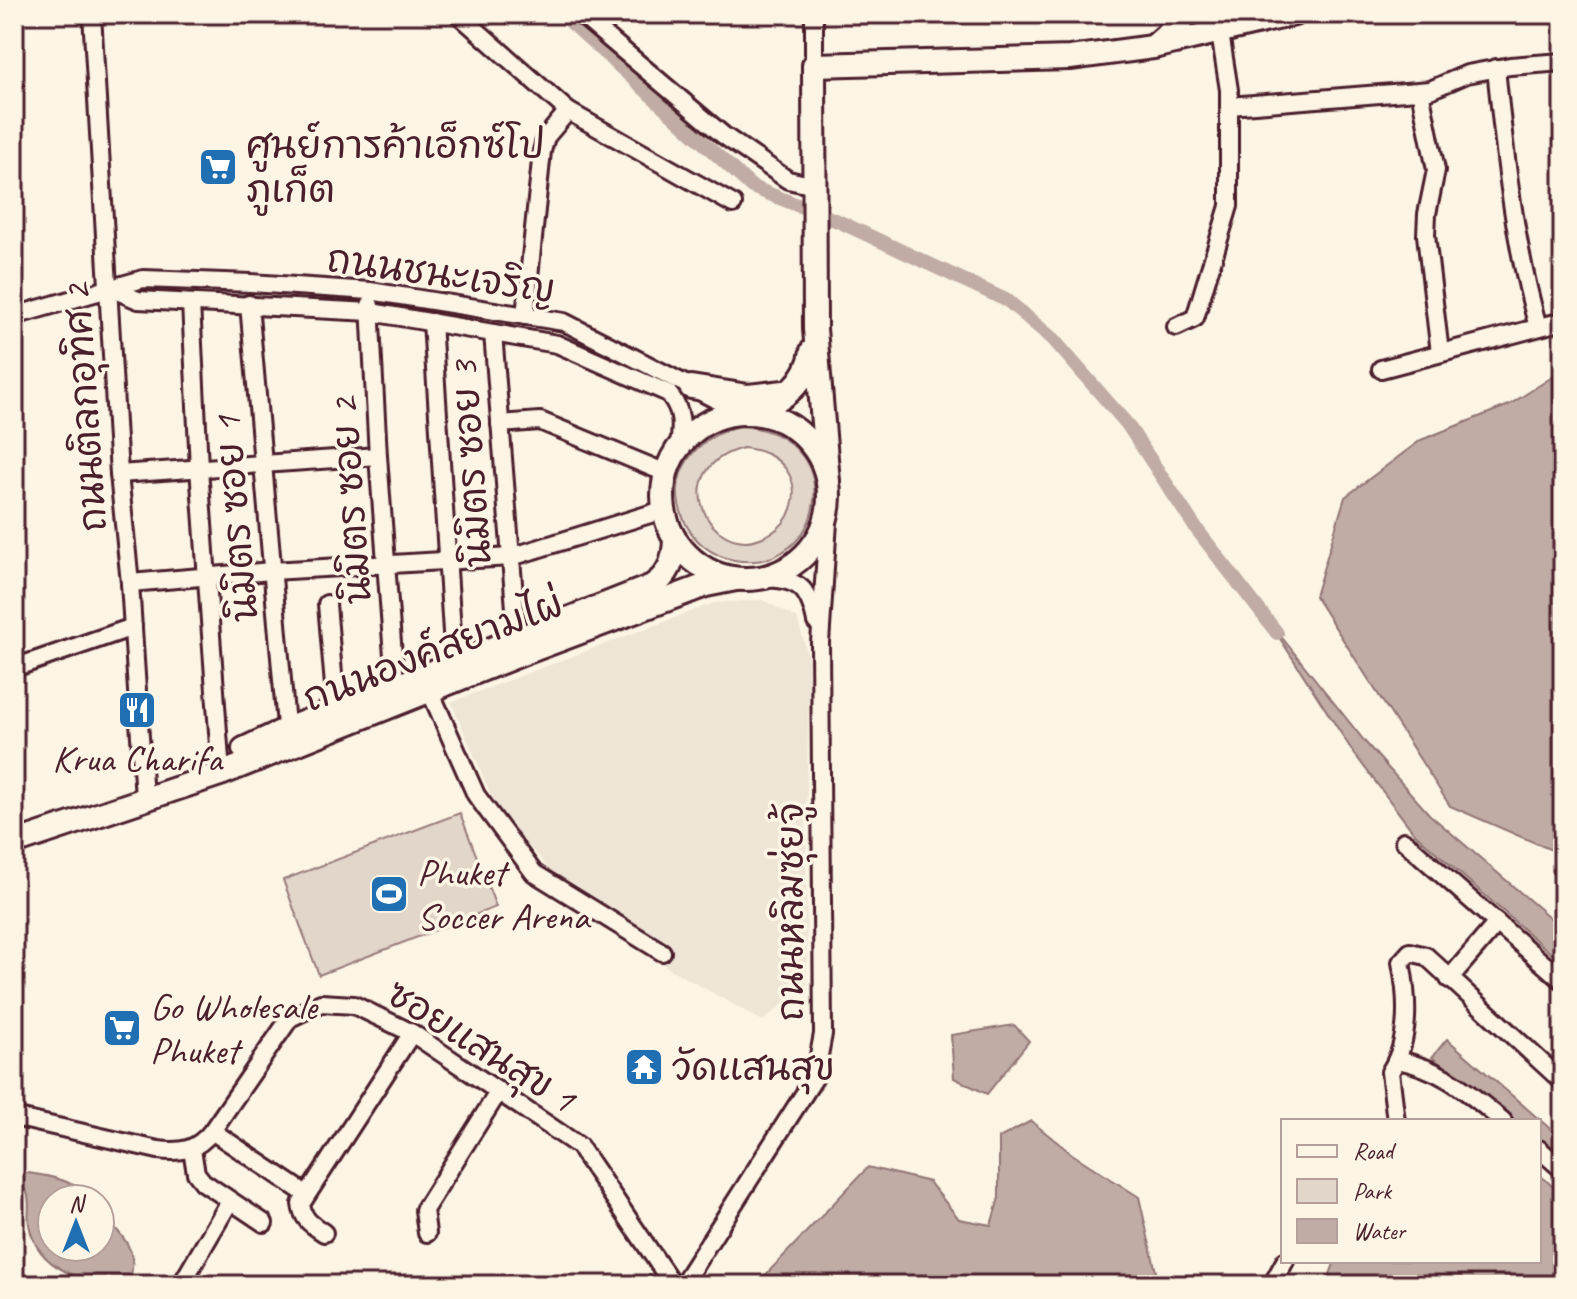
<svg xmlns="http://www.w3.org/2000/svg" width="1577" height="1299" font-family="Caveat,'Playpen Sans Thai',sans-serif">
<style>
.built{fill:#eee5d7}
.green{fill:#e2d5ca;stroke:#967a7a;stroke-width:2;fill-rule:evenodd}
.water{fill:#c0aca5;stroke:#917474;stroke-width:2}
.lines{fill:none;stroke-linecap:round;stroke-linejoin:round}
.canal{stroke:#c0aca5;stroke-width:14}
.street-casing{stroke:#4a1f2b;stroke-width:22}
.secondary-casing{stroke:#4a1f2b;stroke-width:28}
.street{stroke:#fcf5e5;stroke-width:16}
.secondary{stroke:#fcf5e5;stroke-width:22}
.labels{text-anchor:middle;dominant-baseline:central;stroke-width:7;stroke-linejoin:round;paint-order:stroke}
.poi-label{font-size:38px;fill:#4a1f2b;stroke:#fcf5e5;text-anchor:start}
.street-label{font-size:38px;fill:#4a1f2b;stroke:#fcf5e5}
</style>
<rect width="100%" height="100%" fill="#fcf5e5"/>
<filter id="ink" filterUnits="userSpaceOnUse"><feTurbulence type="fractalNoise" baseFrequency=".0125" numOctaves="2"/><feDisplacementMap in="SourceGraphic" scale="16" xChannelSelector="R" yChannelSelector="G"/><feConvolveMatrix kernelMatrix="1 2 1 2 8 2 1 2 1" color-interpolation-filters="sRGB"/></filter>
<g filter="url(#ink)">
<polygon class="built" points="763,600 797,618 809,659 806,844 807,984 763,1021 668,968 611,916 562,883 498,811 451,702 714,603"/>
<g class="green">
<path d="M 740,426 C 852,433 827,576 734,560 C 712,556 693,541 684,520 C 664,473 696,437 740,426 ZM 743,448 C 779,450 806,479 788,516 C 783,525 775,532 765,536 C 709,563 664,468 743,448 Z"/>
<polygon points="460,813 496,907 319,975 283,880"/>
</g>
<g class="water">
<polygon points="1563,370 1563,855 1450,806 1315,596 1345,497 1421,440 1509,405"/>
<polygon points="1268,620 1366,743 1429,814 1563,929 1563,964 1414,833 1353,752"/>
<polygon points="1014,1025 1029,1041 987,1094 954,1078 951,1035"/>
<polygon points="1447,1039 1563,1140 1563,1164 1539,1144 1539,1121 1510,1121 1432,1057"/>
<polygon points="1031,1121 1072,1154 1139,1197 1159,1285 756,1285 868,1167 929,1182 959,1219 991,1225 999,1198 999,1138"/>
<path d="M 14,1171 C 39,1174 75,1178 91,1199 L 52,1199 L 52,1247 L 100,1247 L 100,1210 C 121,1237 142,1248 128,1285 C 87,1285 36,1270 29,1224 C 27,1214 31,1202 27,1193 C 23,1184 16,1181 14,1171 Z"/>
<polygon points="1539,1174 1563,1196 1563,1285 1326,1285 1335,1261 1539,1261"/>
</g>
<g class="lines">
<polyline class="canal" points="562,14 752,187 840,222 1008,301 1053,339 1127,424 1195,527 1277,633"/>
<defs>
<g id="street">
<polyline points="92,14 119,474 130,583 144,798"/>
<polyline points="458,14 568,111 733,204"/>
<polyline points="580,14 723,135 788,180 815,186"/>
<polyline points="814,14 814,65"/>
<path d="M 1496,68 C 1505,156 1514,242 1538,327"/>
<polyline points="1420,91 1436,170 1427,214 1426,235 1440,353"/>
<polyline points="1229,106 1430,90 1467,74 1510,66 1563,62"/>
<path d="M 110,288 L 138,300 L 371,312 L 493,333 L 557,344 L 668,393 C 683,410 682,425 679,447"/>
<polyline points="191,303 199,468 220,760"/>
<polyline points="249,304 287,737"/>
<polyline points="370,305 378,456 396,696"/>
<polyline points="14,316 143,279 251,283 370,291 564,322 742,413"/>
<polyline points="525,316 542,151 546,137 568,111"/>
<polyline points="432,322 454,663"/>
<polyline points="1176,327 1195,318 1229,206 1229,90 1220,33"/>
<polyline points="493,333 518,646"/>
<polyline points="1381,369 1563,321"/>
<polyline points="500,424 540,421 666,473"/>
<polyline points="119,474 378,456"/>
<path d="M 764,578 C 798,579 809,587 816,622"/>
<polyline points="130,583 272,571 511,557 663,510"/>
<polyline points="327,604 336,709"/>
<polyline points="14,668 133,627"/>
<polyline points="430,691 476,795 534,873 662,952"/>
<polyline points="1404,841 1563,981"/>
<polyline points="1449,979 1497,923"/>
<path d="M 1398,1060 C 1445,1070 1467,1092 1503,1121"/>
<path d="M 14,1117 L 158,1150 C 182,1153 197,1150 212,1131 L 290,1018 L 321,1003 L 354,1005 L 412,1033 L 579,1146 L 673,1285"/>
<path d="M 1396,1121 L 1390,1072 C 1411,1040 1408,998 1401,962 L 1410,952 L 1426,956 L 1563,1082"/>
<polyline points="212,1131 306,1194"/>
<polyline points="1539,1149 1563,1170"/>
<polyline points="192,1150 196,1173 203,1182 264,1223"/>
<path d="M 324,1233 C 311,1224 303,1220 301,1204 L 412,1033"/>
<polyline points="427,1233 424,1210 499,1091"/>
<polyline points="181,1285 230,1201"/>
<polyline points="682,1285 815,1077 823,1034 820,643 829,507"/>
<polyline points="1272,1285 1285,1261"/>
</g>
<g id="secondary">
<polyline points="1154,46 1178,25 1186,14"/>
<polyline points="691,387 748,396 784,392"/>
<path d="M 757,413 C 782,399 808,383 812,351"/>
<circle cx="746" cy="496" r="83"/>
<polyline points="828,482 815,329 814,65 1070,58 1153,47 1294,14"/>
<path d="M 244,749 L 287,729 L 652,586 C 669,575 674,561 675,540"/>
<polyline points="14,843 223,773 519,655 706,585 736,579"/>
</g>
</defs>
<use href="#street" class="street-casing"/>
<use href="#secondary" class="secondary-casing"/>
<use href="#street" class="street"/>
<use href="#secondary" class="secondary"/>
</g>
</g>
<defs>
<symbol id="supermarket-square" viewBox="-11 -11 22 22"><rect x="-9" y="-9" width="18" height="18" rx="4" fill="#1f6fb2" stroke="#fcf5e5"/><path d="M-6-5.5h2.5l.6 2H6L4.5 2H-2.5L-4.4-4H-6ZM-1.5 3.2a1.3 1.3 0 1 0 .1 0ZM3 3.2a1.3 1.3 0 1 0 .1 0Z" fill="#fff"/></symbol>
<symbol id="restaurant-square" viewBox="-11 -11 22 22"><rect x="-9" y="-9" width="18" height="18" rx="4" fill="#1f6fb2" stroke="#fcf5e5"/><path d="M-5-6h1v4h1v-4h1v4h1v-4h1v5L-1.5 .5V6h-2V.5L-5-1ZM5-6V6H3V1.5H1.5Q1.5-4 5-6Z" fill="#fff"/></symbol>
<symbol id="stadium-square" viewBox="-11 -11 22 22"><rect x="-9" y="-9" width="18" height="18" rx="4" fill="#1f6fb2" stroke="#fcf5e5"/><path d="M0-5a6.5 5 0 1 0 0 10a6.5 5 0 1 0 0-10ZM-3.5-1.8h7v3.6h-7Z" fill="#fff"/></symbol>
<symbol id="temple-square" viewBox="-11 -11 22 22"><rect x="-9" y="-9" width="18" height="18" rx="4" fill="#1f6fb2" stroke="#fcf5e5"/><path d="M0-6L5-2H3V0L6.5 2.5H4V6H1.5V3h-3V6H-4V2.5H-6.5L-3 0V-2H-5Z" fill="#fff"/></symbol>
</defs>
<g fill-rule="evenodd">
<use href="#supermarket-square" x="196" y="145" width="44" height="44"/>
<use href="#restaurant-square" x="115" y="688" width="44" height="44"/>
<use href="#stadium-square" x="367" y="872" width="44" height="44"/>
<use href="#supermarket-square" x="100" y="1006" width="44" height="44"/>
<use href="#temple-square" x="622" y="1045" width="44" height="44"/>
</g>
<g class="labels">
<g class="poi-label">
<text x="246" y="145">ศูนย์การค้าเอ็กซ์โป<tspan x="246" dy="44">ภูเก็ต</tspan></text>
<text x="137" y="758" text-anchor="middle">Krua Charifa</text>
<text x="417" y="872">Phuket<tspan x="417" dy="44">Soccer Arena</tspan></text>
<text x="150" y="1006">Go Wholesale<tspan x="150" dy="44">Phuket</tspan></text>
<text x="672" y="1067">วัดแสนสุข</text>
</g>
<g class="street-label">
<text transform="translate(441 274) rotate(8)">ถนนชนะเจริญ</text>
<text transform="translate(85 408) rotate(-94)">ถนนติลกอุทิศ 2</text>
<text transform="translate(471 464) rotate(-94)">นิมิตร ซอย 3</text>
<text transform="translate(351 501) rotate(-94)">นิมิตร ซอย 2</text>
<text transform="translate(236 519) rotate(-95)">นิมิตร ซอย 1</text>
<text transform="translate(433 651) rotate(-21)">ถนนองค์สยามไผ่</text>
<text transform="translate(790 912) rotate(-90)">ถนนหลิมซุ่ยจู้</text>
<text transform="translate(481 1046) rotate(32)">ซอยแสนสุข 1</text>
</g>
</g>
<rect width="1577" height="1299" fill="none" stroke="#fcf5e5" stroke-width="48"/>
<rect x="24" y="24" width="1529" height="1251" fill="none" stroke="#4a1f2b" stroke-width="3" filter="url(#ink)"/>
<rect x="1281" y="1119" width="260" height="144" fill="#fcf5e5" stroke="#b59f9b" stroke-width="2"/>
<rect x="1297" y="1145" width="40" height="12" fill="#fcf5e5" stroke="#b59f9b" stroke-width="2"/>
<text x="1353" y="1159" font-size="24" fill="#4a1f2b">Road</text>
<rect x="1297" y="1179" width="40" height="24" fill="#e2d5ca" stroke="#b59f9b" stroke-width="2"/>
<text x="1353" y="1199" font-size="24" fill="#4a1f2b">Park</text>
<rect x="1297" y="1219" width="40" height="24" fill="#c0aca5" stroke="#b59f9b" stroke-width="2"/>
<text x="1353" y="1239" font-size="24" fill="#4a1f2b">Water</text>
<g transform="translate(76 1223)"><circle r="38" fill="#fcf5e5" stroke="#b59f9b" stroke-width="2"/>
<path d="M0-6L14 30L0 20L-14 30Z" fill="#1f6fb2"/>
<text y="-12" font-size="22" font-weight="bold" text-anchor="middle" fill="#4a1f2b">N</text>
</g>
</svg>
